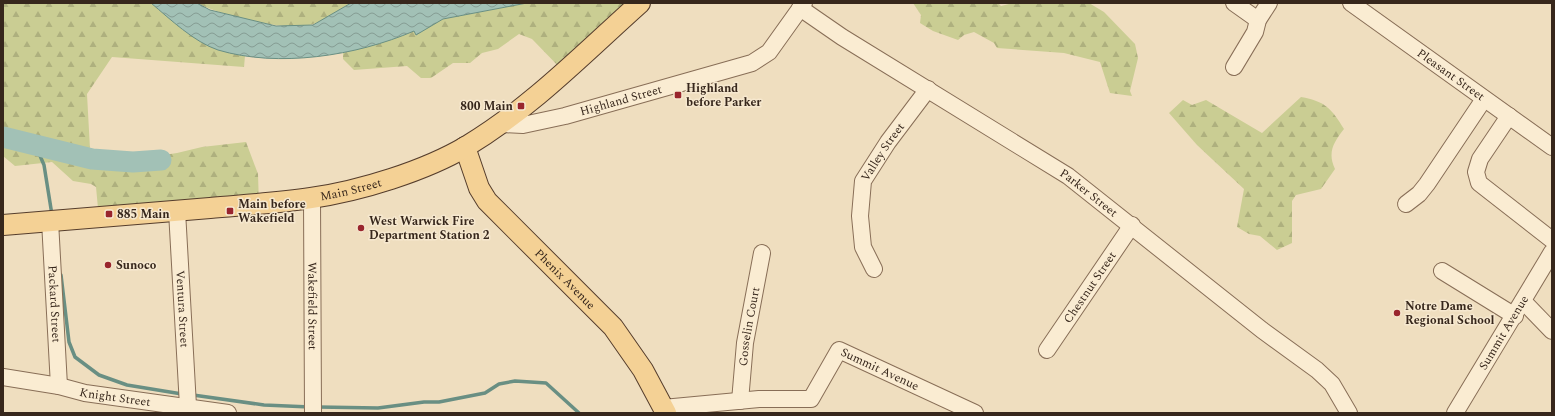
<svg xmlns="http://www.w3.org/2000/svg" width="1555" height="416" font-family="Spectral,serif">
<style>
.forest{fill:url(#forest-firs)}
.water{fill:url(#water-waves);stroke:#698f83}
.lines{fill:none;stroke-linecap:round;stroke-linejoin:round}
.stream{stroke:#698f83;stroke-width:3.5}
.river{stroke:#a2c1b6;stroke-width:21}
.minor-casing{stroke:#886e57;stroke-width:18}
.major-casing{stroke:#553d2c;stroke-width:22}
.minor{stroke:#faecd2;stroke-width:16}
.major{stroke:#f4d195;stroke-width:20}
.poi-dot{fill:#99252d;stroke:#f6e8cf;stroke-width:1.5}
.labels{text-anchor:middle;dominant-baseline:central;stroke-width:3;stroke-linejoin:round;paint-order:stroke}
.street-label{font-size:12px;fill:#37271c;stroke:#f6e8cf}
.poi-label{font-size:12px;font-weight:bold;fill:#37271c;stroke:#f6e8cf;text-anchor:start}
</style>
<defs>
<pattern id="forest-firs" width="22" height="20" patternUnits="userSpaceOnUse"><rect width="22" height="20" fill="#cacd93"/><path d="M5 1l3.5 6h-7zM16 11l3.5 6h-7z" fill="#aeb07e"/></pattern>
<pattern id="water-waves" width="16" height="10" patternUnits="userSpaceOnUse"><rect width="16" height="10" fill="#a2c1b6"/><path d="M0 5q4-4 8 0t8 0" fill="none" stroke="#859d93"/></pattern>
</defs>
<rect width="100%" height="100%" fill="#efdebf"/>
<g class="forest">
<polygon points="3,3 151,3 187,33 217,49 245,56 244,67 112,57 87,94 90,149 99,155 144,158 177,153 202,147 246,142 258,174 259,205 99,219 96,187 91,184 73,181 52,162 15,166 3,156"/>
<path d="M 197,3 L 351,3 C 339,9 326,20 313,24 C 289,33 219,15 197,3 Z"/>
<polygon points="527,3 642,3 564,72 532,39 519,34 498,49 482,53 470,63 453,63 431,78 421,78 407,66 354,70 343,59 343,53 404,35 443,19"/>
<polygon points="913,3 998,3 1001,6 1013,3 1089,3 1104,12 1135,44 1138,58 1130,91 1132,96 1110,93 1100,62 1064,53 997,48 994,43 974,32 964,35 958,40 933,31 920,23 921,15"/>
<path d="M 1301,97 C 1325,101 1332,109 1344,129 C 1334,142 1327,152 1335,169 L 1321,189 L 1296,195 L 1292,201 L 1292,243 L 1277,250 L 1260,236 L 1249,234 L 1237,227 L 1244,189 L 1197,145 L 1169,113 L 1183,100 L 1192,105 L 1206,100 L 1262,133 Z"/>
</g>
<path class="water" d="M 151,3 L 197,3 L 210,10 L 276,26 L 313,25 L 351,3 L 527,3 L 443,19 L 416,35 L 414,31 C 356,56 278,68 218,50 C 194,42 170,19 151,3 Z"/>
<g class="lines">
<g class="stream">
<polyline points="35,144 44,165 52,215"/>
<polyline points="61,275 69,342 75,357 99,375 127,385 182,394"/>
<polyline points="193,395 264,405 310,407"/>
<polyline points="318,407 378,408 424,402 439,402 485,393 499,384 515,381 546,383 579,413"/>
</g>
<polyline class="river" points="3,137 92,159 133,162 161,160"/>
<defs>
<g id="minor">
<polyline points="1234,3 1258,20"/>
<path id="s1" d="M 1351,3 L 1552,147"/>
<path id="s2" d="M 800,8 L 842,37 L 1068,176 L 1262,330 L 1317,370 L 1332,384 L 1349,413"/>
<polyline points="1234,67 1255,32 1258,20 1269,3"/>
<polyline points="1509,116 1480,159 1476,172 1479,183 1552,240"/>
<path id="s3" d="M 502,124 L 523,125 L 565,116 L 752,63 L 769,52 L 804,3"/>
<path id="s4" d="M 312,198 L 313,413"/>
<polyline points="1406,204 1419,194 1427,184 1484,99"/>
<path id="s5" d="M 177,211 L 188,406"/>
<path id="s6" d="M 50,221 L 59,386"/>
<path id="s7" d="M 874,269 L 863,247 L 860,216 L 863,181 L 888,142 L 928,89"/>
<polyline points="1442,271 1515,316"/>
<polyline points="1523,301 1552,331"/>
<path id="s8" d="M 1047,350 L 1132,225"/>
<path id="s9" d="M 3,377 L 59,386 L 85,393 L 228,413"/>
<path id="s10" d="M 740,401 L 745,343 L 762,253"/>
<path id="s11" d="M 663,408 L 759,399 L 811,399 L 839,350 L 975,413"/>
<path id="s12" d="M 1455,413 L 1552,252"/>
</g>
<g id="major">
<path id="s13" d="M 465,147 L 479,188 L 487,201 L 613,327 L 643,370 L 666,413"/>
<path id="s14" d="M 3,225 C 72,219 141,214 210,208 C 243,205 278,203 311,198 C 360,191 425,171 467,146 C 532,107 584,53 640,3"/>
</g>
</defs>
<use href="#minor" class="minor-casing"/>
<use href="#major" class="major-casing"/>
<use href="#minor" class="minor"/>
<use href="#major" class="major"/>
</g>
<g class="poi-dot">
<rect x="674" y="91" width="8" height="8" rx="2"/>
<rect x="517" y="102" width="8" height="8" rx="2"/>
<rect x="226" y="207" width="8" height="8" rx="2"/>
<rect x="105" y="210" width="8" height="8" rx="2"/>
<circle cx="361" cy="228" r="4"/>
<circle cx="108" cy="265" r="4"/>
<circle cx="1397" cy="313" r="4"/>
</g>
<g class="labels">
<g class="street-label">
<text stroke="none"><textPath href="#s1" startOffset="123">Pleasant Street</textPath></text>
<text stroke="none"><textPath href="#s3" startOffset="122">Highland Street</textPath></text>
<text stroke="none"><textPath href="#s7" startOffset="126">Valley Street</textPath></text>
<text stroke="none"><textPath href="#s14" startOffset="350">Main Street</textPath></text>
<text stroke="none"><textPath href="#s2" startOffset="343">Parker Street</textPath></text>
<text stroke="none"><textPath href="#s13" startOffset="169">Phenix Avenue</textPath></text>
<text stroke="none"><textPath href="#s8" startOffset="76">Chestnut Street</textPath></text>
<text stroke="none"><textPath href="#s6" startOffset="83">Packard Street</textPath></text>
<text stroke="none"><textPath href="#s4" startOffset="108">Wakefield Street</textPath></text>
<text stroke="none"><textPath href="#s5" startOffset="98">Ventura Street</textPath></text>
<text stroke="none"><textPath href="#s10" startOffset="75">Gosselin Court</textPath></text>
<text stroke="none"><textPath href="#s12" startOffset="94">Summit Avenue</textPath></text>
<text stroke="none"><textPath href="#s11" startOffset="250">Summit Avenue</textPath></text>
<text stroke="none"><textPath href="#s9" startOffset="114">Knight Street</textPath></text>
</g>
<g class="poi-label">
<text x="686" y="88">Highland<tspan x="686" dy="14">before Parker</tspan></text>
<text x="513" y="106" text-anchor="end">800 Main</text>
<text x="238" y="204">Main before<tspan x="238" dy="14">Wakefield</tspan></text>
<text x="117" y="214">885 Main</text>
<text x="369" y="221">West Warwick Fire<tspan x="369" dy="14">Department Station 2</tspan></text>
<text x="116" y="265">Sunoco</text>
<text x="1405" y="306">Notre Dame<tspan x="1405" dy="14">Regional School</tspan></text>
</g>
</g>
<rect width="1555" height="416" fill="none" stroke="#37271c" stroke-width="8"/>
</svg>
